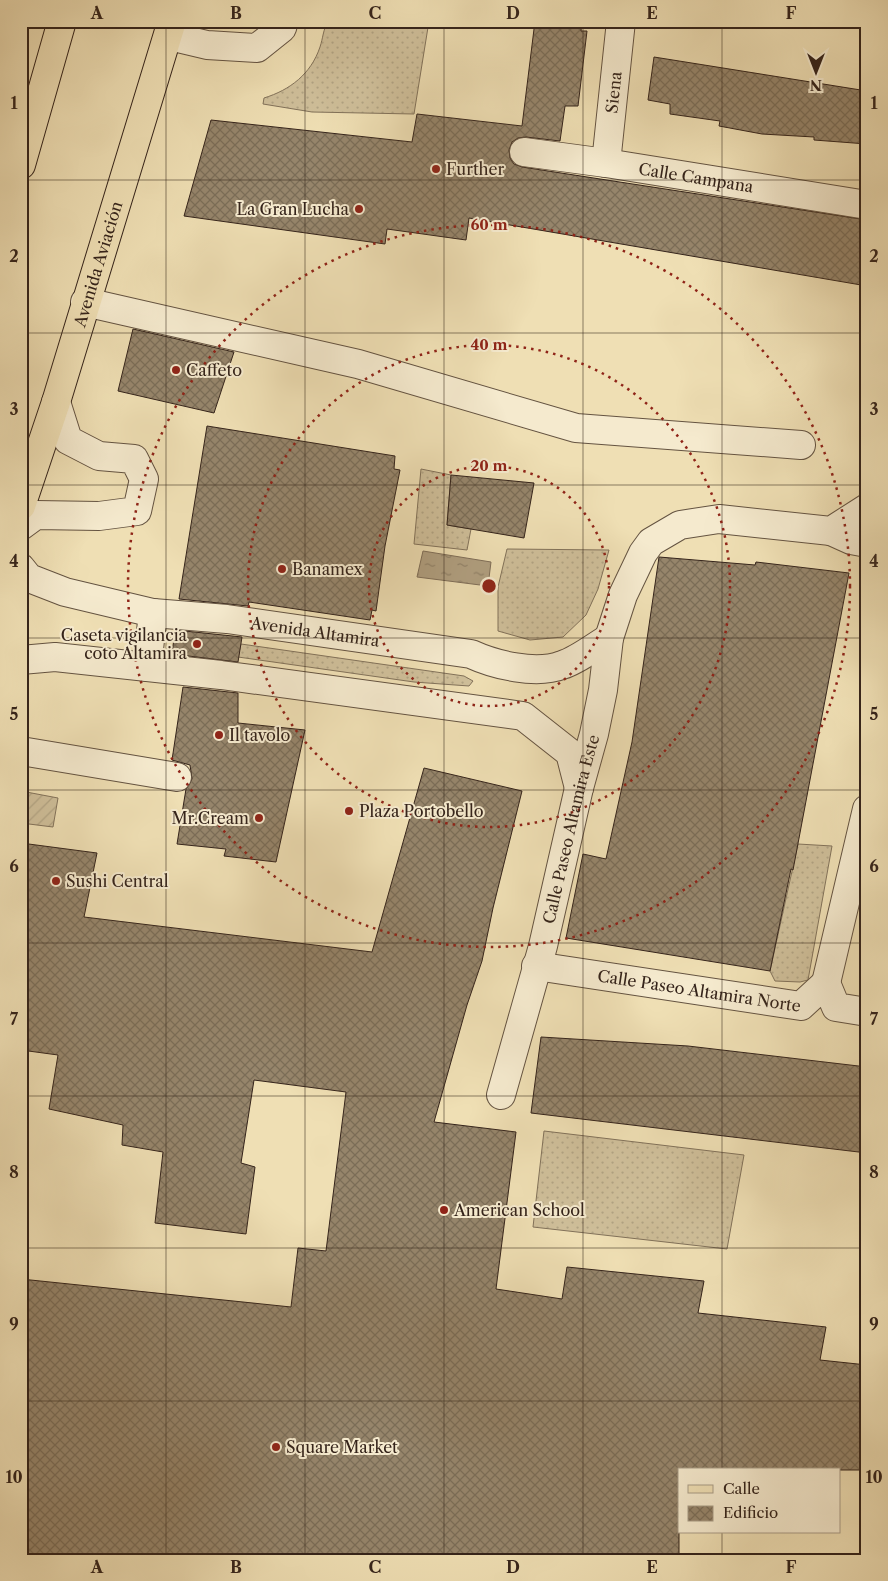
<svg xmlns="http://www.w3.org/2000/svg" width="888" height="1581" font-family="'Libre Caslon Text',serif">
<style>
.grass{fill:url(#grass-dots);stroke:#82725a}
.garden{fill:url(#garden-furrows);stroke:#82725a}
.water{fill:url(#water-ripples);stroke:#7f6e58}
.building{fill:url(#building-cross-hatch);stroke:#35241b}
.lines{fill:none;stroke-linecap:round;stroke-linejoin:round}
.minor-casing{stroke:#645341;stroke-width:30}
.major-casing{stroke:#35241b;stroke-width:30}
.minor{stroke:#f5eace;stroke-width:28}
.major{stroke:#efdfb4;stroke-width:28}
.grid{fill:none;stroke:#35241b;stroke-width:1;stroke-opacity:0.55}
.ring{fill:none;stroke:#8f2418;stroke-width:2.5;stroke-dasharray:2.5 5}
.poi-dot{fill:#8f2418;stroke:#f5eace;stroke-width:2}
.labels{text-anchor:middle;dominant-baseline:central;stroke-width:4;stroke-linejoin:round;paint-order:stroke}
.street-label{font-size:16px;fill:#35241b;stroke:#f5eace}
.poi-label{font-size:16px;fill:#35241b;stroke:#f5eace;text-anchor:start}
.centre{fill:#8f2418;stroke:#f5eace;stroke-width:2.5}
.ring-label{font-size:15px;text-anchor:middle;font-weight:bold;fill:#8f2418;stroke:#f5eace;stroke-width:4;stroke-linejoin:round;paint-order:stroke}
.neatline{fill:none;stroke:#35241b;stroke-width:2}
.grid-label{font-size:16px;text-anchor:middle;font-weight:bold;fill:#35241b}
</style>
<defs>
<pattern id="grass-dots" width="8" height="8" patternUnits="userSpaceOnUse" patternTransform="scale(1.25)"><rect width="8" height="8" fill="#cfbf9a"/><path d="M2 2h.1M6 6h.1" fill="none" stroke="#b2a484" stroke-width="1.8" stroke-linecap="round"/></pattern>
<pattern id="garden-furrows" width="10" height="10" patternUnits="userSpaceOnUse" patternTransform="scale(1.25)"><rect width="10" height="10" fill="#cfbf9a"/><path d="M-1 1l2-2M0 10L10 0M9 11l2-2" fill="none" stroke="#b2a484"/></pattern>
<pattern id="water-ripples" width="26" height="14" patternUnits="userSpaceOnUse" patternTransform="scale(1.25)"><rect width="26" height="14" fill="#b09f80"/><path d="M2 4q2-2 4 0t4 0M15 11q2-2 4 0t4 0" fill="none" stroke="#908168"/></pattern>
<pattern id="building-cross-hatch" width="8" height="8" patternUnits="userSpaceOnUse" patternTransform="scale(1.25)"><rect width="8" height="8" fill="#96856b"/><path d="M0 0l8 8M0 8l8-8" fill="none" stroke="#7b6d57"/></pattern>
</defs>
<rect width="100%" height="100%" fill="#efdfb4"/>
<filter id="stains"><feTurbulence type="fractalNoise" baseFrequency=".004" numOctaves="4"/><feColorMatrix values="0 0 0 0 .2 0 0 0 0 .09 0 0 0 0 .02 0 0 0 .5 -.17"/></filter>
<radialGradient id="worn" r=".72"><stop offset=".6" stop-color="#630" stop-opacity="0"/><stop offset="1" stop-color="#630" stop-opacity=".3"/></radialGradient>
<g class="grass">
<path d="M 328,21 L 429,21 L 414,114 L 312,112 L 263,104 L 264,98 C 290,90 311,74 320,47 C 323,38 323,30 328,21 Z"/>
<polygon points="421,469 451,475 447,525 471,529 467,550 414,544"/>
<polygon points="507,549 609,550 598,589 586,615 563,637 530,640 498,631 498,587"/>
<polygon points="241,644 464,676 473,681 469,686 414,682 238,657"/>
<polygon points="798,844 832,846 808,980 800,982 775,981 770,971"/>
<polygon points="544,1131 744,1155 727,1249 533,1227"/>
</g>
<polygon class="garden" points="21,791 58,798 53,827 21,823"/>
<polygon class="water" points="423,551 491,562 488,586 417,577"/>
<g class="building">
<polygon points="535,21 582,21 581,31 587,31 578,106 565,106 560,141 526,137 518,138 512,142 509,150 510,158 514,164 522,167 867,220 867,286 469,218 466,240 387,229 385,244 184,216 211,120 412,142 417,114 522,126"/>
<polygon points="654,57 867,91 867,144 814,140 814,137 762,134 719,126 720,121 670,114 670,104 648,100"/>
<polygon points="133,329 234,352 214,413 118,391"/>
<polygon points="207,426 395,456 394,469 400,470 385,546 376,611 372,610 370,620 249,602 248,606 179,599"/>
<polygon points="451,475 534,483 524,538 447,525"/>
<polygon points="659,557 755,565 756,562 849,573 793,870 791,869 770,971 566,938 583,854 606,859 632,742"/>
<polygon points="175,630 242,637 238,662 172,654"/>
<polygon points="183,687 238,693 238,723 305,730 276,862 224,856 226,849 177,844 186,789 192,779 190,765 172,760"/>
<polygon points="424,768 522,791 493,908 482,961 467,1005 434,1122 516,1132 496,1289 562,1299 567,1267 704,1281 698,1313 826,1327 820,1360 867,1365 867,1455 864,1470 679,1470 679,1560 21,1560 21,1279 291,1307 298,1248 326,1251 346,1092 254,1080 241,1163 255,1167 246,1234 155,1223 163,1152 122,1145 123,1125 49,1109 58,1055 21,1050 21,843 97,853 84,917 372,952"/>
<polygon points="541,1037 688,1046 867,1067 867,1153 531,1113"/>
</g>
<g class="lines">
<defs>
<g id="minor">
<polyline points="169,36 207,45 257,48 282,28 284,21"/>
<path id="s1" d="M 524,152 L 606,163 L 867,205"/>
<path id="s2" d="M 606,163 L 621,21"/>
<polyline points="85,302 358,364 576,428 801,445"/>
<polyline points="21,526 36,515 99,516 137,511 144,479 134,459 99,456 68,440 56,402"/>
<polyline points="831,531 851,540 867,543"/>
<path id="s3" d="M 21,568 L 29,578 L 65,592 L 153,613 L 227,619 L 471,654 C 495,665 536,675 562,665 C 578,660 594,647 609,638"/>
<polyline points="21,660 55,657 221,675 523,716 570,753 579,788"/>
<polyline points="147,667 153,613"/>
<polyline points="21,751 177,777"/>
<path id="s4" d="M 536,966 L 801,1006 L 826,983 L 836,1007 L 867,1012"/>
<polyline points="826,983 867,809"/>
<path id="s5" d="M 501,1095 L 543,946 L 579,788 L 594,734 L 603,690 L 609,638 L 623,595 L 643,553 L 651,542 L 680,525 L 719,519 L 831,531 L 867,508"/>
</g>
<g id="major">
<polyline points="21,165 62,21"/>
<path id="s6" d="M 21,506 L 56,402 L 172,21"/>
</g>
</defs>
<use href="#minor" class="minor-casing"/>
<use href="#major" class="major-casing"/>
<use href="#minor" class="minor"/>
<use href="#major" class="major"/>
</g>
<path class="grid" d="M 166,21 L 166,1560M 305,21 L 305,1560M 444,21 L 444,1560M 583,21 L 583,1560M 722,21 L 722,1470M 21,180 L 867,180M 21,333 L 867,333M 21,485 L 867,485M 21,638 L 867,638M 21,790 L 867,790M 21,943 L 867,943M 21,1096 L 867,1096M 21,1248 L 867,1248M 21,1401 L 867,1401M 722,1532 L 722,1560"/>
<g class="ring">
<circle cx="489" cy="586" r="120"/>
<circle cx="489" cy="586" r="241"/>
<circle cx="489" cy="586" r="361"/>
</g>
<g class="poi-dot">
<circle cx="436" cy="169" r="5"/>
<circle cx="359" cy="209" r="5"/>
<circle cx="176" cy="370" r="5"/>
<circle cx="282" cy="569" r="5"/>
<circle cx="197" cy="644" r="5"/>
<circle cx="219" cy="735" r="5"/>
<circle cx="349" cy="811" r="5"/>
<circle cx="259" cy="818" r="5"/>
<circle cx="56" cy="881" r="5"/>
<circle cx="444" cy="1210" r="5"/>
<circle cx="276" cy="1447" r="5"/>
</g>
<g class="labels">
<g class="street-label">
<text stroke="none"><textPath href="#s2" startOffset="71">Siena</textPath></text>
<text stroke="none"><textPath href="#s1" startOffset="174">Calle Campana</textPath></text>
<text stroke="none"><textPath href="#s6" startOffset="254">Avenida Aviación</textPath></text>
<text stroke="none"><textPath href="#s3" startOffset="305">Avenida Altamira</textPath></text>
<text stroke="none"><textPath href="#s5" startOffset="275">Calle Paseo Altamira Este</textPath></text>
<text stroke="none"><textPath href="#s4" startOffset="165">Calle Paseo Altamira Norte</textPath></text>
</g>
<g class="poi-label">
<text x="446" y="169">Further</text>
<text x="349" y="209" text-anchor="end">La Gran Lucha</text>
<text x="186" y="370">Caffeto</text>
<text x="292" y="569">Banamex</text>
<text x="187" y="635" text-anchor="end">Caseta vigilancia<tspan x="187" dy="18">coto Altamira</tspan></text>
<text x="229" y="735">Il tavolo</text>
<text x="359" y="811">Plaza Portobello</text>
<text x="249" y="818" text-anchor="end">Mr.Cream</text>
<text x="66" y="881">Sushi Central</text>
<text x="454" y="1210">American School</text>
<text x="286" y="1447">Square Market</text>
</g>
</g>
<circle cx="489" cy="586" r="8" class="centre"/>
<g class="ring-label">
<text x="489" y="230">60 m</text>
<text x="489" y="350">40 m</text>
<text x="489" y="471">20 m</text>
</g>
<rect width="888" height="1581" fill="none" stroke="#efdfb4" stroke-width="55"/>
<rect x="678" y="1468" width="162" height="65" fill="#f5eace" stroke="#a89b86"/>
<rect x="688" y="1485" width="25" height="8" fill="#efdfb4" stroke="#a89b86"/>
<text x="723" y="1494" font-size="15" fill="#35241b">Calle</text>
<rect x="688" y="1506" width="25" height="15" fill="url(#building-cross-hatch)" stroke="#a89b86"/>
<text x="723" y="1518" font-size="15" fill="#35241b">Edificio</text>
<g transform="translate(816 72) rotate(180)" stroke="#f5eace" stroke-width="4" paint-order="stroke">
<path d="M0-4L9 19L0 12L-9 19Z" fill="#35241b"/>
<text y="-8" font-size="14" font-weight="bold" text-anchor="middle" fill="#35241b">N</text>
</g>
<rect x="28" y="28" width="832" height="1526" class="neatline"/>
<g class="grid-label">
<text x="97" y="19">A</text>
<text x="236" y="19">B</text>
<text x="375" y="19">C</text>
<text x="513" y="19">D</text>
<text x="652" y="19">E</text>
<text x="791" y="19">F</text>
<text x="14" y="109">1</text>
<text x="874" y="109">1</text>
<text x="14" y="262">2</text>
<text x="874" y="262">2</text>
<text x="14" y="415">3</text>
<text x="874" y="415">3</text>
<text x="14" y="567">4</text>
<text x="874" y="567">4</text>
<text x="14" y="720">5</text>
<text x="874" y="720">5</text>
<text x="14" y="872">6</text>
<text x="874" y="872">6</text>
<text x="14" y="1025">7</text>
<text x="874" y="1025">7</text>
<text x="14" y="1178">8</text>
<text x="874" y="1178">8</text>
<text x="14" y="1330">9</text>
<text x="874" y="1330">9</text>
<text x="14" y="1483">10</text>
<text x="874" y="1483">10</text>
<text x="97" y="1573">A</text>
<text x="236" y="1573">B</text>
<text x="375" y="1573">C</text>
<text x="513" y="1573">D</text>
<text x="652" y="1573">E</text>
<text x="791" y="1573">F</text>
</g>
<rect width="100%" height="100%" filter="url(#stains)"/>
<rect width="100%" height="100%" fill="url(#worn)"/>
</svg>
